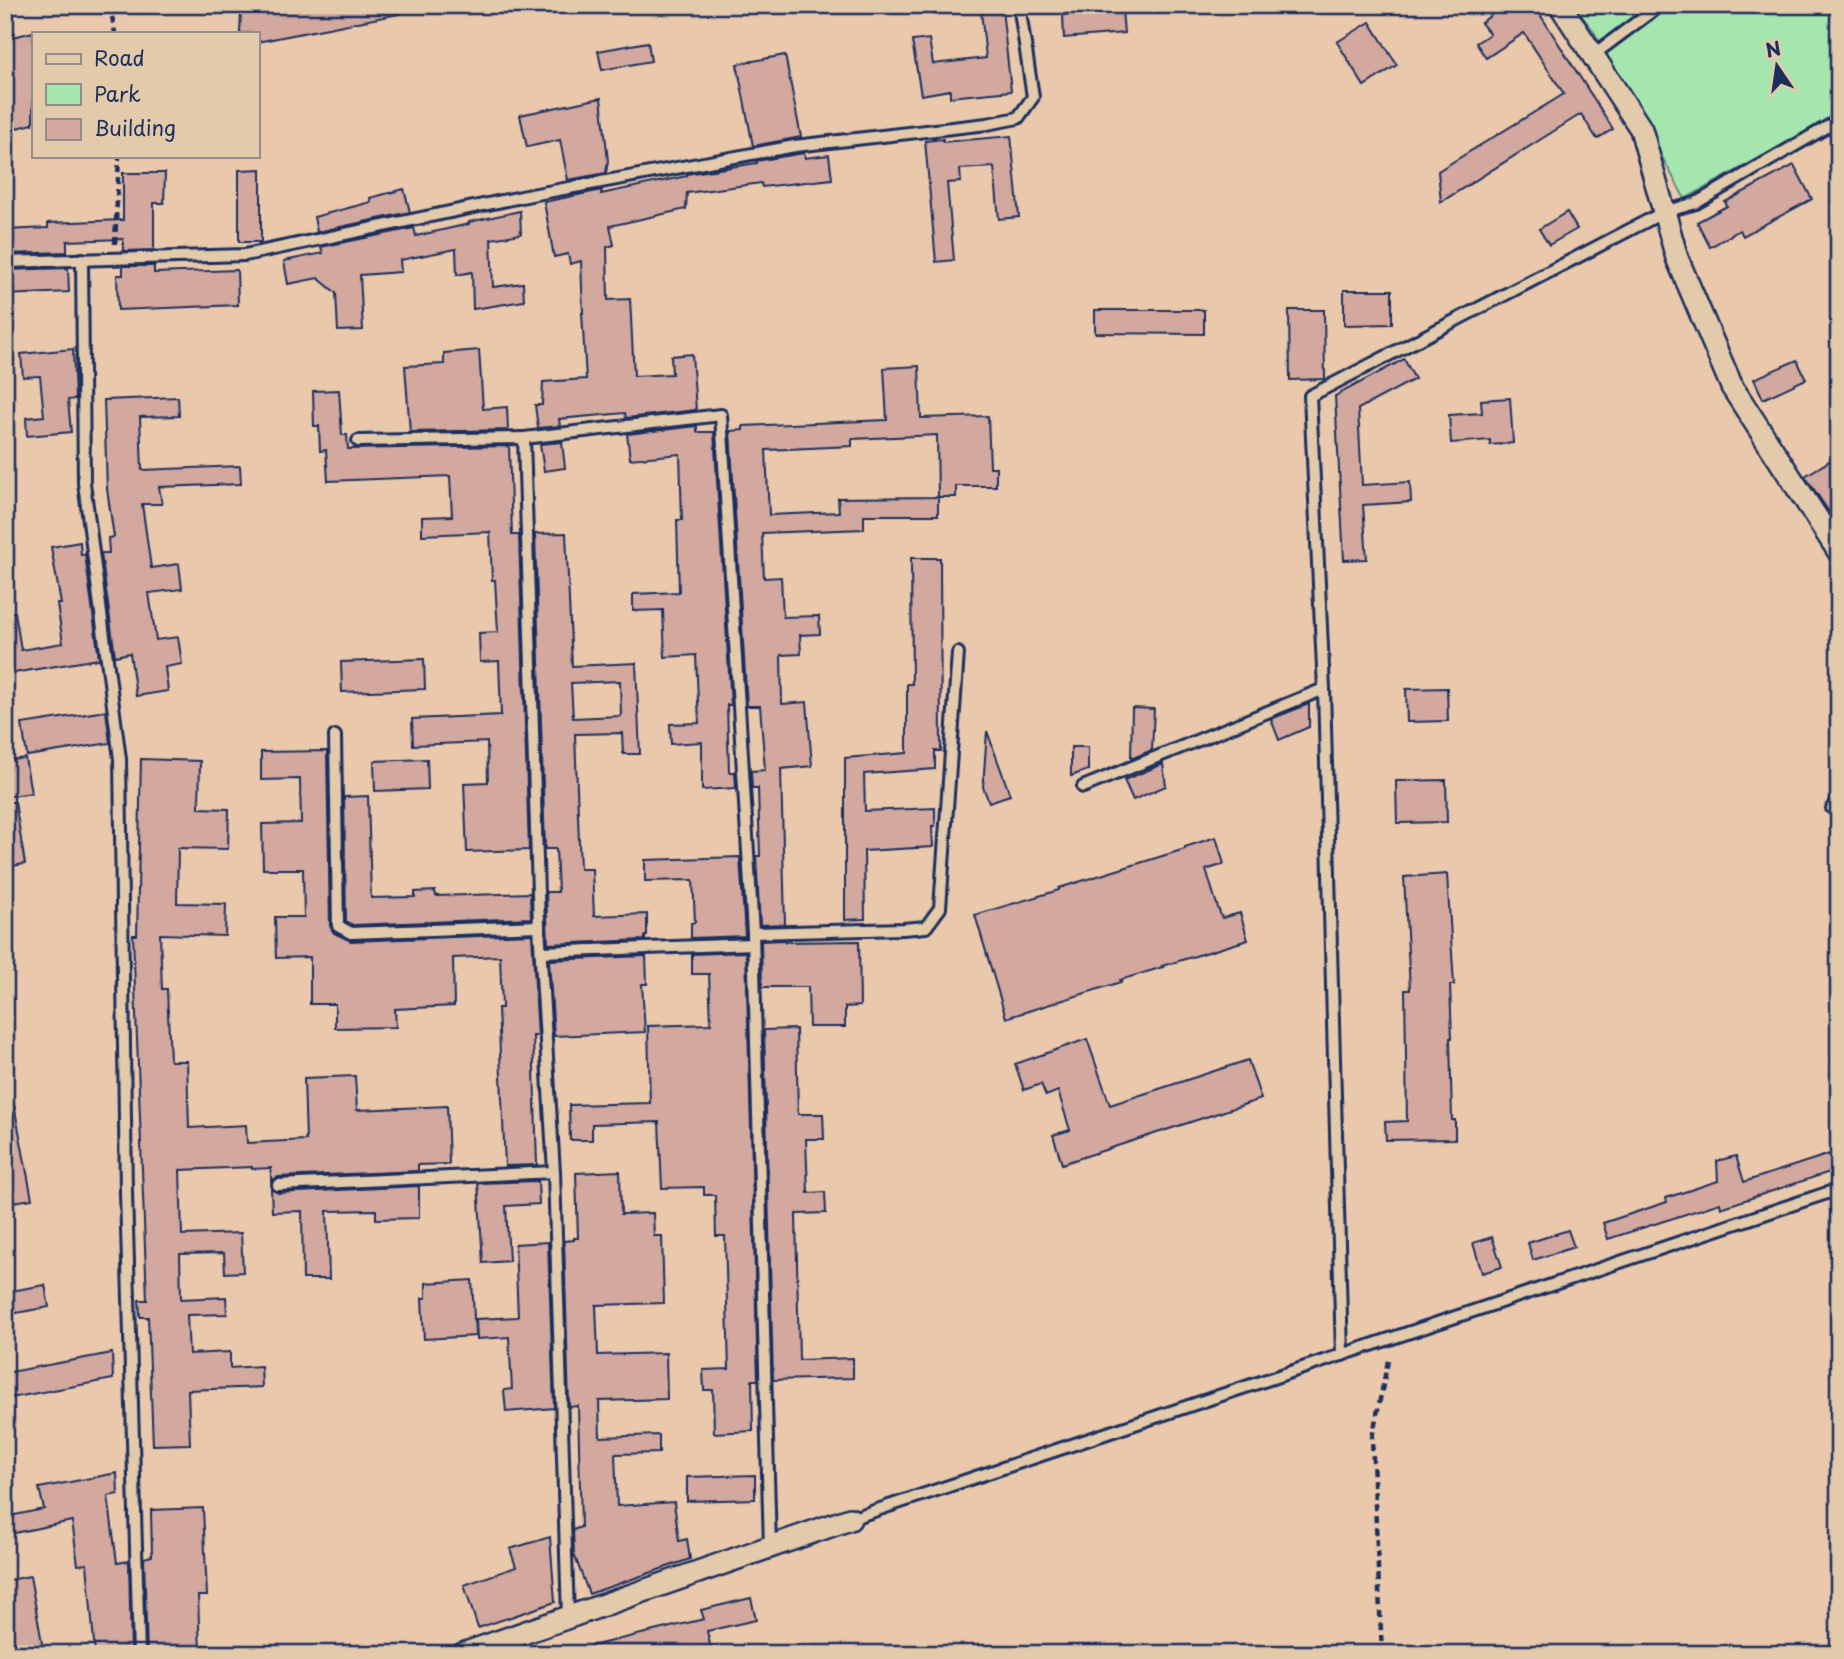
<svg xmlns="http://www.w3.org/2000/svg" width="1844" height="1659" font-family="'Playpen Sans',sans-serif">
<style>
.green{fill:#a5e6af;stroke:#608a86;stroke-width:2}
.building{fill:#d2a89f;stroke:#1b2f5e;stroke-width:2;fill-rule:evenodd}
.lines{fill:none;stroke-linecap:round;stroke-linejoin:round}
.service-casing{stroke:#1b2f5e;stroke-width:16}
.minor-casing{stroke:#1b2f5e;stroke-width:26}
.path{stroke:#1b2f5e;stroke-width:4.5;stroke-dasharray:7 5;stroke-linecap:butt}
.service{stroke:#e2caab;stroke-width:10}
.minor{stroke:#e2caab;stroke-width:21}
</style>
<rect width="100%" height="100%" fill="#e9c8ac"/>
<filter id="ink" filterUnits="userSpaceOnUse"><feTurbulence type="fractalNoise" baseFrequency=".0143" numOctaves="2"/><feDisplacementMap in="SourceGraphic" scale="14" xChannelSelector="R" yChannelSelector="G"/><feConvolveMatrix kernelMatrix="1 2 1 2 8 2 1 2 1" color-interpolation-filters="sRGB"/></filter>
<g filter="url(#ink)">
<polygon class="green" points="1573,5 1839,5 1839,114 1685,199 1593,30"/>
<g class="building">
<polygon points="273,5 399,5 399,14 257,42 257,33 240,33 241,12"/>
<polygon points="1504,5 1534,5 1613,129 1597,139 1581,114 1441,202 1438,171 1564,94 1524,33 1486,58 1476,43 1490,34 1481,23"/>
<polygon points="1002,9 1011,91 950,97 950,90 921,95 912,41 929,39 933,64 986,58 981,11"/>
<polygon points="1122,10 1124,33 1064,38 1063,15"/>
<polygon points="1370,22 1397,65 1364,86 1337,42"/>
<polygon points="33,32 33,124 5,131 5,39"/>
<polygon points="648,42 651,61 602,70 598,51"/>
<polygon points="785,55 801,137 753,146 737,64"/>
<polygon points="601,98 608,161 606,173 568,180 560,140 527,147 520,115"/>
<polygon points="1011,136 1019,217 999,219 994,167 960,169 961,182 947,183 954,260 936,262 925,141 943,139 943,142"/>
<polygon points="804,153 805,158 829,155 832,179 762,187 761,183 687,193 686,209 610,226 614,245 607,247 608,300 630,299 634,376 672,374 671,356 692,354 696,410 626,418 625,413 559,419 560,426 538,428 535,405 542,405 543,382 586,379 582,313 583,313 581,261 570,264 568,254 554,257 544,202 602,190 601,194 687,176 687,174 757,163 756,161"/>
<polygon points="1794,165 1812,199 1743,236 1740,230 1710,247 1697,222 1727,206 1725,202"/>
<polygon points="261,169 261,242 239,242 239,170"/>
<polygon points="123,173 165,173 164,203 154,203 154,250 123,251 123,239 67,241 67,252 5,254 5,230 48,228 48,223 123,220"/>
<polygon points="404,189 410,212 317,232 314,217 371,202 370,198"/>
<polygon points="520,211 521,234 491,239 493,287 523,283 524,301 473,309 472,272 457,275 456,249 400,260 401,272 360,275 363,330 338,331 336,293 318,278 288,284 284,261 323,253 321,247 414,228 416,236 469,224 469,222"/>
<polygon points="1567,212 1577,229 1549,245 1539,229"/>
<polygon points="123,266 154,266 154,273 237,270 238,305 118,310 117,275 123,275"/>
<polygon points="68,268 69,292 5,295 5,270"/>
<polygon points="1344,290 1392,290 1392,324 1344,325"/>
<polygon points="1095,310 1204,310 1204,334 1095,333"/>
<polygon points="1289,310 1324,310 1325,379 1290,380"/>
<polygon points="73,349 75,399 68,400 71,432 27,436 26,418 44,416 40,376 23,377 21,354"/>
<polygon points="479,350 483,409 507,407 508,430 410,432 405,366 444,364 444,353"/>
<polygon points="1404,359 1415,379 1358,409 1362,485 1410,482 1411,502 1363,505 1367,559 1344,560 1335,396"/>
<polygon points="1797,360 1806,379 1763,399 1754,379"/>
<path d="M 919,366 L 921,418 L 988,416 L 990,467 L 996,467 L 996,486 L 956,486 L 956,497 L 938,497 L 938,515 L 864,515 L 864,529 L 762,533 L 764,578 L 781,577 L 783,617 L 819,616 L 820,634 L 800,635 L 801,654 L 781,655 L 782,704 L 807,702 L 812,766 L 781,769 L 785,924 L 760,925 L 756,856 L 760,856 L 758,788 L 752,788 L 751,771 L 765,770 L 760,706 L 747,706 L 730,431 L 743,430 L 743,426 L 887,420 L 884,368 ZM 937,435 L 938,497 L 838,498 L 839,512 L 769,515 L 766,450 L 852,446 L 852,439 Z"/>
<polygon points="339,390 342,435 347,435 348,449 509,446 512,535 519,535 529,850 467,852 464,783 488,782 487,742 413,745 412,719 501,715 499,661 480,662 479,633 498,632 495,580 492,580 490,532 422,535 422,517 452,516 450,476 328,481 326,450 320,451 319,426 314,426 313,391"/>
<polygon points="178,397 179,416 140,417 142,470 240,466 241,484 159,487 162,504 142,504 151,568 179,564 182,589 149,593 156,640 178,637 182,664 165,667 168,691 136,696 130,653 115,656 101,553 109,553 108,538 114,537 107,489 104,400"/>
<polygon points="1510,398 1513,443 1490,445 1490,440 1451,443 1449,415 1482,413 1481,400"/>
<polygon points="697,426 697,432 714,432 731,705 727,705 729,772 735,772 736,788 702,790 702,742 671,744 670,724 699,723 696,655 665,657 663,610 633,611 633,594 679,592 677,520 682,520 680,454 630,459 627,434"/>
<polygon points="562,442 565,468 544,471 540,444"/>
<polygon points="1833,459 1839,469 1839,527 1805,476"/>
<path d="M 566,533 L 572,666 L 636,663 L 640,754 L 623,754 L 622,733 L 575,734 L 580,869 L 592,869 L 594,916 L 647,914 L 647,936 L 645,936 L 645,940 L 548,944 L 546,892 L 558,892 L 556,849 L 545,849 L 535,534 ZM 620,681 L 621,716 L 573,718 L 571,683 Z"/>
<polygon points="80,542 81,555 85,554 99,659 7,674 5,664 5,613 15,612 21,650 63,643 57,604 61,604 51,547"/>
<polygon points="911,558 940,558 941,751 935,751 935,769 864,774 865,811 935,808 935,826 932,826 933,847 864,851 865,919 845,920 845,758 907,753 907,684 912,684"/>
<polygon points="424,659 425,689 342,692 341,662"/>
<polygon points="1447,688 1448,721 1407,722 1406,689"/>
<polygon points="1309,704 1309,727 1279,740 1271,719"/>
<polygon points="1132,708 1154,709 1152,750 1131,759"/>
<polygon points="106,711 110,743 27,756 22,724"/>
<polygon points="987,731 1010,795 989,802 983,787"/>
<polygon points="1071,747 1088,747 1088,770 1071,776"/>
<polygon points="327,751 330,926 334,933 351,941 532,934 538,1036 533,1036 537,1165 505,1166 498,1008 502,1008 500,956 453,958 454,1006 395,1009 396,1027 335,1028 335,1004 310,1004 310,957 276,958 275,917 304,917 303,869 263,869 262,824 301,823 300,779 261,780 261,752"/>
<polygon points="25,758 31,793 5,797 5,761"/>
<polygon points="141,759 200,761 199,808 229,809 228,849 178,848 177,903 226,904 225,936 160,934 162,989 167,989 170,1061 187,1061 189,1128 246,1125 247,1143 306,1140 304,1078 355,1076 357,1110 447,1106 449,1164 418,1165 418,1171 278,1177 271,1181 271,1168 252,1169 252,1167 180,1170 182,1235 241,1233 243,1272 225,1273 224,1253 180,1254 181,1299 226,1297 227,1314 187,1315 189,1354 230,1352 230,1368 261,1366 262,1387 188,1390 190,1444 153,1445 148,1317 140,1317 139,1300 147,1300 133,935 137,935"/>
<polygon points="427,759 428,789 375,791 374,761"/>
<polygon points="1163,764 1166,786 1133,800 1124,780"/>
<polygon points="1446,780 1447,822 1397,823 1396,781"/>
<polygon points="368,796 371,898 415,897 415,892 435,891 436,896 530,893 531,918 353,925 346,921 344,797"/>
<polygon points="5,802 15,802 25,864 5,867"/>
<polygon points="1216,837 1224,864 1206,870 1218,908 1222,918 1240,913 1248,940 1162,966 1163,967 1120,980 1121,982 1006,1018 975,915 1059,890 1059,888 1185,849 1185,847"/>
<polygon points="740,857 745,936 691,938 691,923 695,922 693,880 645,881 645,860"/>
<polygon points="1447,874 1454,985 1450,985 1452,1038 1450,1038 1452,1120 1455,1120 1455,1139 1386,1140 1385,1122 1407,1121 1405,990 1410,990 1404,877"/>
<polygon points="785,940 785,942 859,941 860,1006 845,1007 845,1027 809,1027 808,987 762,987 761,941"/>
<polygon points="746,952 758,1380 752,1380 753,1431 714,1433 713,1390 704,1390 703,1370 729,1369 725,1236 716,1236 715,1195 704,1195 704,1187 662,1188 659,1122 592,1124 592,1140 570,1140 569,1105 650,1103 648,1026 711,1024 709,974 692,974 692,954"/>
<polygon points="646,956 647,984 642,984 645,1032 554,1036 549,960"/>
<polygon points="796,1029 798,1114 823,1114 824,1139 806,1139 808,1193 825,1192 826,1213 796,1214 799,1360 853,1358 853,1378 773,1380 764,1030"/>
<polygon points="1087,1039 1110,1105 1248,1060 1261,1099 1062,1164 1053,1135 1070,1130 1058,1091 1046,1096 1041,1084 1024,1090 1015,1064"/>
<polygon points="14,1105 32,1199 13,1202 5,1161 5,1106"/>
<polygon points="1839,1151 1839,1169 1721,1208 1720,1203 1608,1239 1603,1223 1667,1202 1666,1198 1718,1181 1717,1161 1736,1156 1744,1182"/>
<polygon points="620,1171 621,1214 653,1213 654,1236 662,1236 664,1303 596,1305 598,1355 666,1353 667,1399 599,1401 600,1437 659,1435 659,1453 615,1454 617,1506 674,1502 679,1541 687,1539 690,1559 589,1594 574,1554 573,1530 581,1527 578,1406 569,1407 564,1241 574,1240 574,1238 578,1238 576,1173"/>
<polygon points="538,1181 539,1204 506,1206 509,1261 483,1263 478,1183"/>
<polygon points="419,1186 419,1218 376,1219 376,1210 327,1211 329,1279 303,1279 302,1211 272,1212 271,1189 278,1193"/>
<polygon points="1568,1230 1574,1247 1533,1260 1528,1243"/>
<polygon points="1492,1237 1502,1267 1482,1273 1473,1243"/>
<polygon points="548,1242 554,1408 506,1412 504,1390 512,1389 509,1337 477,1339 476,1319 518,1317 515,1244"/>
<polygon points="472,1280 475,1336 424,1339 422,1298 426,1298 426,1283"/>
<polygon points="45,1285 49,1307 5,1315 5,1292"/>
<polygon points="112,1353 113,1379 5,1399 5,1373"/>
<polygon points="117,1473 118,1494 108,1496 117,1563 129,1561 131,1654 95,1654 87,1564 78,1565 72,1521 5,1535 5,1517 44,1509 39,1488"/>
<polygon points="755,1475 755,1499 687,1501 687,1477"/>
<polygon points="203,1508 207,1596 198,1596 200,1654 147,1654 144,1558 152,1556 151,1510"/>
<polygon points="550,1537 555,1602 478,1628 464,1585 516,1567 510,1549"/>
<polygon points="30,1576 44,1654 5,1654 5,1581"/>
<polygon points="751,1598 756,1620 707,1631 712,1654 588,1654 587,1647 704,1619 701,1610"/>
</g>
<g class="lines">
<defs>
<g id="service">
<polyline points="1593,55 1660,5"/>
<polyline points="82,259 84,483 120,759 126,1192 139,1654"/>
<polyline points="5,262 245,255 531,195 795,146 987,124 1018,118 1033,97 1019,5"/>
<polyline points="358,441 524,438"/>
<polyline points="335,736 338,926 351,933 539,926"/>
<polyline points="1083,787 1324,689"/>
<polyline points="1832,808 1839,800"/>
<polyline points="753,933 903,929 926,927 940,908 958,653"/>
<polyline points="541,952 753,944"/>
<polyline points="278,1185 554,1172"/>
<polyline points="1342,1355 1324,689 1310,396 1664,212 1696,203 1839,120"/>
<polyline points="850,1519 1839,1189"/>
<polyline points="568,1617 554,1172 539,926 524,438 721,415 753,933 770,1547"/>
</g>
<g id="minor">
<polyline points="1560,5 1641,129 1677,258 1732,387 1839,552"/>
<polyline points="463,1654 850,1519"/>
</g>
</defs>
<use href="#service" class="service-casing"/>
<use href="#minor" class="minor-casing"/>
<g class="path">
<polyline points="110,5 115,33"/>
<polyline points="115,244 119,156"/>
<polyline points="1382,1654 1372,1438 1389,1356"/>
</g>
<use href="#service" class="service"/>
<use href="#minor" class="minor"/>
</g>
</g>
<rect width="1844" height="1659" fill="none" stroke="#e2caab" stroke-width="28"/>
<rect x="14" y="14" width="1816" height="1631" fill="none" stroke="#1b2f5e" stroke-width="2.5" filter="url(#ink)"/>
<rect x="32" y="32" width="228" height="126" fill="#e2caab" stroke="#928c8c" stroke-width="2"/>
<rect x="46" y="54" width="35" height="10" fill="#e2caab" stroke="#928c8c" stroke-width="2"/>
<text x="94" y="66" font-size="21" fill="#1b2f5e">Road</text>
<rect x="46" y="84" width="35" height="21" fill="#a5e6af" stroke="#928c8c" stroke-width="2"/>
<text x="94" y="102" font-size="21" fill="#1b2f5e">Park</text>
<rect x="46" y="119" width="35" height="21" fill="#d2a89f" stroke="#928c8c" stroke-width="2"/>
<text x="94" y="136" font-size="21" fill="#1b2f5e">Building</text>
<g transform="translate(1777 66) rotate(347)" stroke="#e2caab" stroke-width="5" paint-order="stroke">
<path d="M0-5L12 26L0 18L-12 26Z" fill="#1b2f5e"/>
<text y="-10" font-size="19" font-weight="bold" text-anchor="middle" fill="#1b2f5e">N</text>
</g>
</svg>
